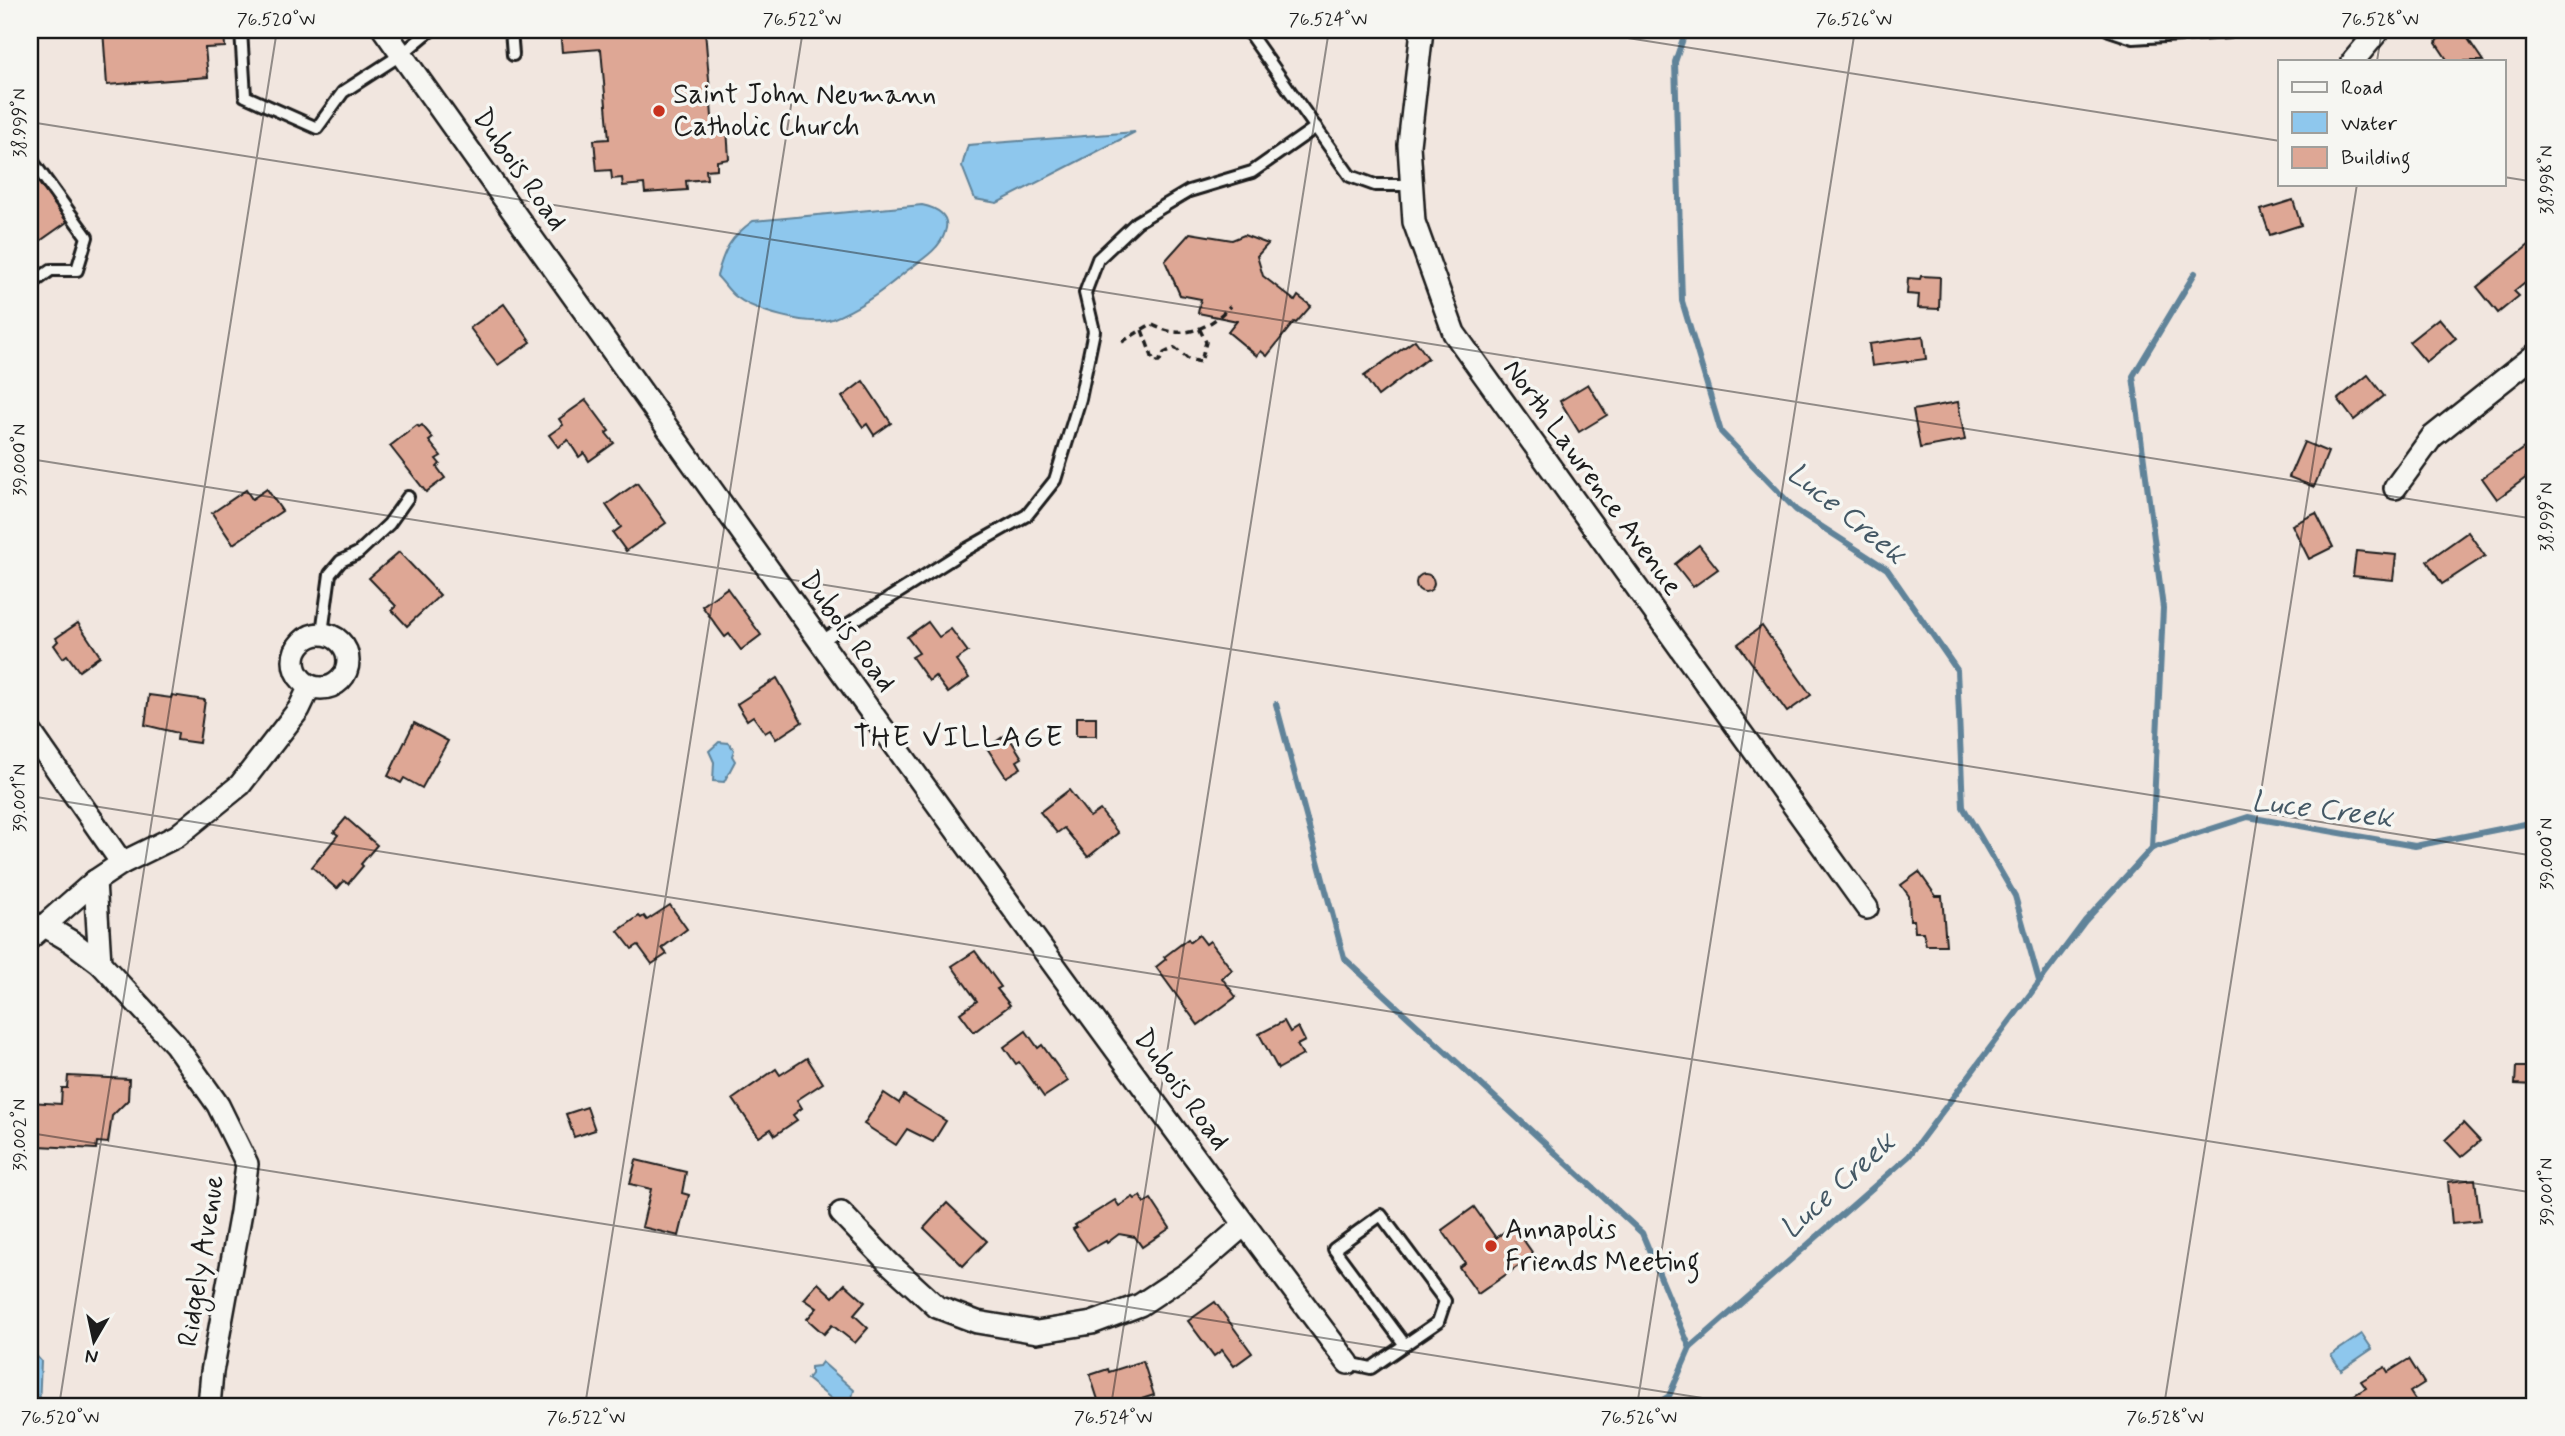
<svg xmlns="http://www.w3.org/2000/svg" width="2565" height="1436" font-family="Mynerve,sans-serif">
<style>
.water{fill:#8ec7ed;stroke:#608399;stroke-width:2}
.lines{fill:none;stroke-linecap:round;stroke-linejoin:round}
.stream{stroke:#608399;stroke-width:6}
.building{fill:#dea795;stroke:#1c1c1c;stroke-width:2}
.service-casing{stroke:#1c1c1c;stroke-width:16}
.minor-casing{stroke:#1c1c1c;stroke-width:26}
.path{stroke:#1c1c1c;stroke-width:3.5;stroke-dasharray:7 5;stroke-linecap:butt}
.service{stroke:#f6f6f2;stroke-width:10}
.minor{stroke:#f6f6f2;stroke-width:21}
.ticks{fill:none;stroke:#1c1c1c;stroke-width:2;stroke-opacity:0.45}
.poi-dot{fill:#c8321e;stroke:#f6f6f2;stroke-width:2.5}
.labels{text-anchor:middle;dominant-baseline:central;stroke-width:7;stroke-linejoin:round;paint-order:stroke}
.poi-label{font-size:28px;fill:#1c1c1c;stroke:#f6f6f2;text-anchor:start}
.street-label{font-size:28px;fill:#1c1c1c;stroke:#f6f6f2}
.water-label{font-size:30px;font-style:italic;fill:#445865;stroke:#f6f6f2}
.neighbourhood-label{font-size:30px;letter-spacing:2px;fill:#1c1c1c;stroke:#f6f6f2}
.neatline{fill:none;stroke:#1c1c1c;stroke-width:2.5}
.ticks-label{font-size:18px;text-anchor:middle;fill:#1c1c1c}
</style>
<rect width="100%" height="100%" fill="#f1e6df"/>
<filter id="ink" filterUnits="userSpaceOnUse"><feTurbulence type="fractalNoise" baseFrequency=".0143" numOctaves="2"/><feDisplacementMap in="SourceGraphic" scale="14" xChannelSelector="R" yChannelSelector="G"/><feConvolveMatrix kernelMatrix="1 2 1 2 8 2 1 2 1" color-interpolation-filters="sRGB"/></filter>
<g filter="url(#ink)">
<g class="water">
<polygon points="1135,132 997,203 975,199 962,166 968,145"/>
<path d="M 922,205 C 936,208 951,215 945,232 C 940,250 918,262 904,273 C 883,291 858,309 832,319 C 809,327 754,311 735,296 C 728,290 723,282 717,276 C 724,250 730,237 753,221 Z"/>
<polygon points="719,742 729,743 734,750 732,756 735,761 724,782 713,781 714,762 709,751"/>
<polygon points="2362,1334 2372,1349 2341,1370 2331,1355"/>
<polygon points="30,1349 41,1361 39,1406 30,1406"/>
<polygon points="822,1362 854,1390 851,1401 839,1405 807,1379 811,1374 811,1367 819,1366"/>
</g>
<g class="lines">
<g class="stream">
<polyline points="1686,30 1675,62 1682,301 1721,432 1796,510 1887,569 1957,670 1963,807 2015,896 2039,981"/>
<polyline points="1276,704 1344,958 1642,1233 1690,1348"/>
<polyline points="2152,848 2163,608 2133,376 2195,273"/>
<polyline points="1653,1406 1669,1396 1690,1348 1909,1156 2085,921 2152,848 2248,817 2415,846 2535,822"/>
</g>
</g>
<g class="building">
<polygon points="103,30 224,30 225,47 205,48 208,77 107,85"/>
<polygon points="560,30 610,30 610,34 659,30 705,30 713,129 727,128 729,159 717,161 717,169 706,170 707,179 686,181 687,190 645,193 644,184 623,186 622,178 612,179 611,170 597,171 594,140 609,139 601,49 562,52"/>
<polygon points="2452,30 2462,30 2483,61 2448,61 2436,43 2437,40"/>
<polygon points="30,171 67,222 30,248"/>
<polygon points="2293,200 2301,225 2270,235 2261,210"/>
<polygon points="1190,233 1232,240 1244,235 1268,244 1257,256 1263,276 1295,301 1298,296 1311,306 1296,323 1294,322 1267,356 1261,351 1257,356 1228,332 1237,321 1198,313 1201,299 1180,295 1165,261"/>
<polygon points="2535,240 2535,274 2514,291 2519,296 2498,313 2477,287"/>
<polygon points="1921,276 1940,277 1939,309 1918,308 1919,295 1907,294 1908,278 1920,279"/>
<polygon points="504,304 531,342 498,365 470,328"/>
<polygon points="2439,318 2456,338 2426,362 2409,342"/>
<polygon points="1923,336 1926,359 1872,366 1869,344"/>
<polygon points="1415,340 1428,358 1378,396 1364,376"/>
<polygon points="2368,375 2384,396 2354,420 2338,399"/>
<polygon points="863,381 891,423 874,435 867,424 863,427 842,397"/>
<polygon points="1588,384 1607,415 1579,432 1560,401"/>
<polygon points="586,400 609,431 606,433 614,443 589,461 584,453 579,457 568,440 558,447 549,435 563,425 559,419"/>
<polygon points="1958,402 1965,440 1920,448 1913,410"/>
<polygon points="417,425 419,427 422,425 433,438 429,441 441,456 436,459 440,464 437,467 445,478 426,492 390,446"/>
<polygon points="2535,440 2535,471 2497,499 2482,478"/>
<polygon points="2304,442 2328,452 2314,487 2289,477"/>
<polygon points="637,483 666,523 626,551 613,533 621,527 606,505"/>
<polygon points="267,489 282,511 233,544 212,513 246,490 252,499"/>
<polygon points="2316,513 2333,547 2309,559 2292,525"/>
<polygon points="2468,532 2485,556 2442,584 2427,561"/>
<polygon points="1699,545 1718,569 1693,587 1675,564"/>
<polygon points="2356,551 2396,555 2393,580 2353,576"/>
<polygon points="399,552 440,595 407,626 392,610 396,606 369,578"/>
<circle cx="1425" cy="583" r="9"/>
<polygon points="727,588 761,635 741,650 729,634 725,637 702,606"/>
<polygon points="928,622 939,637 951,629 968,652 956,660 969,678 948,693 935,676 929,681 912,657 919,653 907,637"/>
<polygon points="78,623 100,656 79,671 67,655 63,658 54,645 58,641 56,638"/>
<polygon points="1762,626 1811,695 1787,712 1738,644"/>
<polygon points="777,678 802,722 776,739 770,730 765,733 753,716 747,720 737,704"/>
<polygon points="149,695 171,698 172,695 205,700 199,743 177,740 178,733 145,725"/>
<rect x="1076" y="717" width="20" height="19"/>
<polygon points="414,723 448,741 422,788 404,778 401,783 388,776"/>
<polygon points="1007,734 1022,758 1017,761 1021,768 1006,777 987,748"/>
<polygon points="1069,790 1090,817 1100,810 1118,833 1088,857 1064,828 1057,833 1040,812"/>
<polygon points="346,818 377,845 361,864 363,866 348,884 344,881 337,889 312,867 338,835 334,832"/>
<polygon points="1919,872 1936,896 1942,896 1946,945 1926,945 1923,932 1915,932 1914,920 1910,920 1909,896 1901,885"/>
<polygon points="670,905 687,929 662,948 667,954 652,964 638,945 632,949 618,931 639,916 641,918 644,916 647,920"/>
<polygon points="1199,935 1206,944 1210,941 1232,970 1222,978 1236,997 1198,1025 1156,967 1166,959 1164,957 1188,939 1190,942"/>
<polygon points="975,951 1001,987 997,989 1010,1005 974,1032 960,1013 977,1001 952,966"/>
<polygon points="1284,1021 1290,1032 1298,1027 1305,1041 1297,1045 1303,1055 1278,1069 1259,1034"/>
<polygon points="1026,1031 1038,1048 1042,1045 1068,1081 1044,1097 1019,1062 1016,1064 1004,1047"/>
<polygon points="807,1058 823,1083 797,1100 802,1108 793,1115 797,1120 775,1135 771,1129 759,1137 733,1099 776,1069 780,1075"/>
<polygon points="2516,1067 2535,1067 2535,1085 2515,1084"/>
<polygon points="68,1076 129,1079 128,1100 112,1116 108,1143 97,1142 96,1149 39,1146 40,1140 30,1139 30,1102 61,1104 62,1088 67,1088"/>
<polygon points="884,1093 899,1103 904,1095 946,1121 933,1142 907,1129 896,1145 864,1124"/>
<polygon points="587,1107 595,1130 574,1137 566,1114"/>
<polygon points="2463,1123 2480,1141 2461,1157 2445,1140"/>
<polygon points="636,1160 686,1172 682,1193 689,1195 679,1236 642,1227 651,1189 630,1184"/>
<polygon points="2475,1179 2480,1221 2452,1224 2448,1182"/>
<polygon points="1140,1196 1144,1203 1151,1199 1170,1228 1142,1247 1135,1237 1119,1234 1107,1243 1106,1241 1088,1251 1073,1229 1077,1227 1075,1225 1115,1200 1119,1206 1133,1197 1135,1199"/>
<polygon points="947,1203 987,1241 963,1266 924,1228"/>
<polygon points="1474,1207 1496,1238 1513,1225 1534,1255 1478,1294 1459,1267 1465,1263 1442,1230"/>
<polygon points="818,1283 833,1297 845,1284 865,1302 854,1315 868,1328 855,1343 832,1325 824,1334 807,1319 817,1308 804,1299"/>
<polygon points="1215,1302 1252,1353 1234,1366 1222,1350 1214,1356 1188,1321"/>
<polygon points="2409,1359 2424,1383 2410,1392 2419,1406 2336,1406 2366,1388 2361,1381 2385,1367 2388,1372"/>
<polygon points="1143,1361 1154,1395 1120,1406 1100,1406 1090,1375 1108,1369 1109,1372"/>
</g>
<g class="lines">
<defs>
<g id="service">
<polyline points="241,30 245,96 317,128 343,92 402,54 431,30"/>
<polyline points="511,30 513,55"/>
<polyline points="1247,30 1350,176 1375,185 1412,185"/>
<polyline points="2109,30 2133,38 2229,32 2233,30"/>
<polyline points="30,158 87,237 77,270 51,270 30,285"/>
<polyline points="322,633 330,574 341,561 358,553 389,524 408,497"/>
<polyline points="820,642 967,549 1027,515 1055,480 1080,399 1094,331 1085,293 1098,259 1137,222 1189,191 1252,172 1316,127"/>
<polyline points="1348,1363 1371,1368 1438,1322 1445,1301 1381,1215 1334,1249 1405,1345"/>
</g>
<g id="minor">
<path d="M 384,30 C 702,477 1019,924 1348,1363"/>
<polyline points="1422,30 1409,145 1414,222 1454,333 1867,908"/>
<polyline points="2353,61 2379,30"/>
<polyline points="2395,488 2432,437 2535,355"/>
<circle cx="321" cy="661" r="27"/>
<polyline points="30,731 122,863"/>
<polyline points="95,881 100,963 175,1044 218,1105 247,1164 241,1212 212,1372 209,1406"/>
<polyline points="45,926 72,942 100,963"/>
<polyline points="30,938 95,881 122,863 177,836 240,785 299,709 310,686"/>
<polyline points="841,1213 889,1263 937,1307 977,1322 1037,1332 1092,1323 1140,1305 1191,1271 1244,1225"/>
</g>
</defs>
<use href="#service" class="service-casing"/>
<use href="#minor" class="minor-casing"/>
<g class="path">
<polyline points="1142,330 1154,362 1159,362 1164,353 1175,348 1188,359 1201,362 1206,342 1199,328"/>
<path d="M 1122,342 L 1151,324 C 1181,341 1208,330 1230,306"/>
</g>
<use href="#service" class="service"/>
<use href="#minor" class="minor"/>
</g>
</g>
<path class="ticks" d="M 1577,30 L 2280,141M 2377,61 L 2382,30M 30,122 L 2535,519M 2504,177 L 2535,182M 30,459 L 2535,856M 30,796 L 2535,1193M 30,1133 L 1753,1406M 59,1406 L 277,30M 585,1406 L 803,30M 1111,1406 L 1329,30M 1637,1406 L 1855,30M 2164,1406 L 2357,184"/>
<g class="poi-dot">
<circle cx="659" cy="111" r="7"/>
<circle cx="1491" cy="1246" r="7"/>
</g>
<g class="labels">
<g class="poi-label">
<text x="673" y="95">Saint John Neumann<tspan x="673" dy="32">Catholic Church</tspan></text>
<text x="1505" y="1230">Annapolis<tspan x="1505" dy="32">Friends Meeting</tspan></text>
</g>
<g class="street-label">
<text transform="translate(519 170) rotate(55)">Dubois Road</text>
<text transform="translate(1592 478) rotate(54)">North Lawrence Avenue</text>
<text transform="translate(847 632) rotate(54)">Dubois Road</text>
<text transform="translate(1181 1090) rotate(54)">Dubois Road</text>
<text transform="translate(202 1261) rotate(-81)">Ridgely Avenue</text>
</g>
<g class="water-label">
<text transform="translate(1846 514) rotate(39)">Luce Creek</text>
<text transform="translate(2322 810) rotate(7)">Luce Creek</text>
<text transform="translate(1838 1186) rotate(-42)">Luce Creek</text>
</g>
<g class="neighbourhood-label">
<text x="959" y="737">THE VILLAGE</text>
</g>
</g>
<rect width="2565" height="1436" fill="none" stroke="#f6f6f2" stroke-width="77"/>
<rect x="2278" y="60" width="228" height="126" fill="#f6f6f2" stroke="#9f9f9c" stroke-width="2"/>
<rect x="2292" y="82" width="35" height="10" fill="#f6f6f2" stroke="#9f9f9c" stroke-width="2"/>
<text x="2341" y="94" font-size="21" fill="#1c1c1c">Road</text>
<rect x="2292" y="112" width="35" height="21" fill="#8ec7ed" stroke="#9f9f9c" stroke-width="2"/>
<text x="2341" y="130" font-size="21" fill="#1c1c1c">Water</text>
<rect x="2292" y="147" width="35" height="21" fill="#dea795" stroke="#9f9f9c" stroke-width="2"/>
<text x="2341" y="164" font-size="21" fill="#1c1c1c">Building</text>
<g transform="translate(94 1341) rotate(189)" stroke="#f6f6f2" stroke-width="5" paint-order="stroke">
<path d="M0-5L12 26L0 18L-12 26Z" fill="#1c1c1c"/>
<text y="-10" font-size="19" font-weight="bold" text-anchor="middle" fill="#1c1c1c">N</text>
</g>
<rect x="38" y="38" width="2488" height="1360" class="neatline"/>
<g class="ticks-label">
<text x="276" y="25">76.520°W</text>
<text x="802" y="25">76.522°W</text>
<text x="1328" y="25">76.524°W</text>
<text x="1854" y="25">76.526°W</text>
<text x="2380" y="25">76.528°W</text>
<text transform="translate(19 123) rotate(-90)" y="6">38.999°N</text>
<text transform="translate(2546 180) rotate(-90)" y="6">38.998°N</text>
<text transform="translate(19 460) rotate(-90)" y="6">39.000°N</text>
<text transform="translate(2546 517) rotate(-90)" y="6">38.999°N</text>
<text transform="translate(19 798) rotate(-90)" y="6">39.001°N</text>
<text transform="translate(2546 854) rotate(-90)" y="6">39.000°N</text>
<text transform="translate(19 1135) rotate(-90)" y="6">39.002°N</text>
<text transform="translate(2546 1192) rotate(-90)" y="6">39.001°N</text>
<text x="60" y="1423">76.520°W</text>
<text x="586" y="1423">76.522°W</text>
<text x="1113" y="1423">76.524°W</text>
<text x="1639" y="1423">76.526°W</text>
<text x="2165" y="1423">76.528°W</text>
</g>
</svg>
